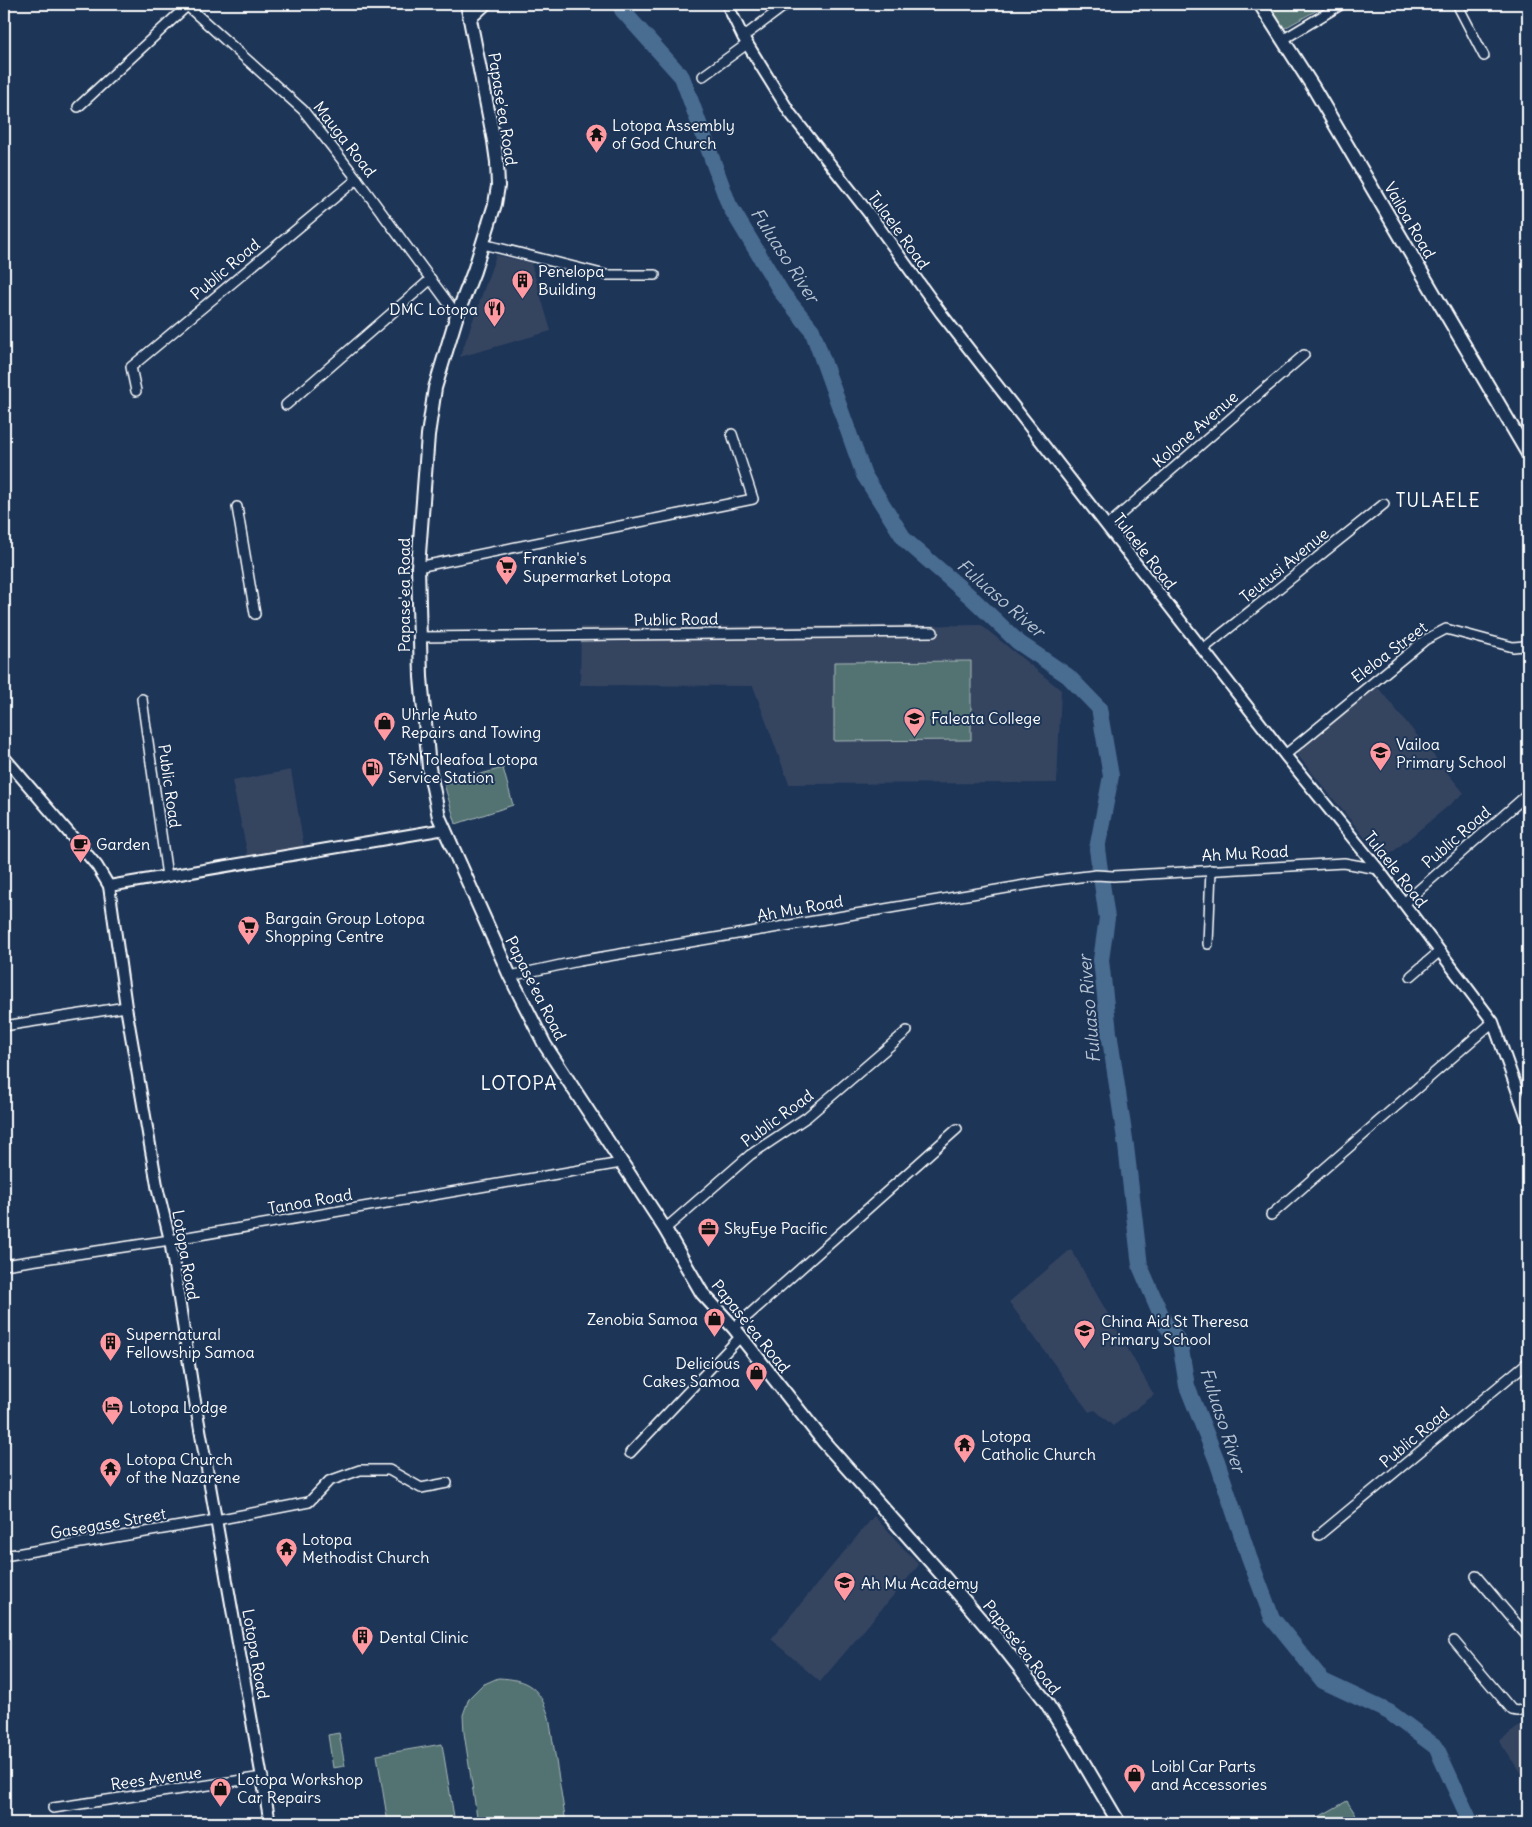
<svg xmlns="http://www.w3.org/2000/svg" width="1532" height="1827" font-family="Delius,sans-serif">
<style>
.built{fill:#354461}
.green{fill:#537272;stroke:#a9b8b8}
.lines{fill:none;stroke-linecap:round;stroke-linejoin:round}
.river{stroke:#4a6c91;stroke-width:16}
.minor-casing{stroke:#fff;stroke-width:12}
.tertiary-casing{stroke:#fff;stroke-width:14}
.secondary-casing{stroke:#fff;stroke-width:16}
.minor{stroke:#1d3557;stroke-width:9}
.tertiary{stroke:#1d3557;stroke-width:10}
.secondary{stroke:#1d3557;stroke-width:12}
.labels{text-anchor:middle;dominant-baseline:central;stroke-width:4;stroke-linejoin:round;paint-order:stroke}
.street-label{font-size:16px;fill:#fff;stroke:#1d3557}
.poi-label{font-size:16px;fill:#fff;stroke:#1d3557;text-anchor:start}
.water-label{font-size:18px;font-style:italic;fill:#b7c4d3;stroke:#1d3557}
.quarter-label{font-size:19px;letter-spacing:1px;fill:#fff;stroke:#1d3557}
</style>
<rect width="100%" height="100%" fill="#1d3557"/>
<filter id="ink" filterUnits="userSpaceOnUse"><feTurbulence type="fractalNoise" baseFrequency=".02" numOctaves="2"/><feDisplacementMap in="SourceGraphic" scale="10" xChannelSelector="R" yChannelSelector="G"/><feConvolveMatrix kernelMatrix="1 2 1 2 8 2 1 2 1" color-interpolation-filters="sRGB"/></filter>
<g filter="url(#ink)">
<g class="built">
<polygon points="496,255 531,263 551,331 460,357"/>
<polygon points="981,625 1061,690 1057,783 789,784 753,686 580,685 581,627"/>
<polygon points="1376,685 1464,793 1383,860 1295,752"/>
<polygon points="291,770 304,847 248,856 232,781"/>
<polygon points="1071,1249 1154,1395 1113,1426 1095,1410 1089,1412 1009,1302"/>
<polygon points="874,1516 919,1565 820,1682 771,1639"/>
<polygon points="1528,1720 1528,1784 1499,1741"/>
</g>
<g class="green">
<polygon points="1267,4 1328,4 1283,29"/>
<polygon points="971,661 971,740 834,741 834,662"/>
<polygon points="503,768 513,805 456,824 444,784"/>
<path d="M 498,1678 C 528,1679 540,1688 549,1717 L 566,1823 L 478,1823 L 464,1733 L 463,1715 L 469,1698 L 482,1685 Z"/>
<polygon points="339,1733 345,1766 333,1768 328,1735"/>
<polygon points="442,1744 455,1823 388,1823 377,1755"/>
<polygon points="1347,1801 1361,1823 1308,1823"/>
</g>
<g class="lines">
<polyline class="river" points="621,4 622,10 682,77 729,205 782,293 812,330 864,475 905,540 972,598 1018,642 1068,676 1099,708 1111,776 1097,849 1107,918 1101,960 1109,1032 1126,1146 1140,1266 1165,1324 1180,1343 1187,1386 1217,1461 1249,1557 1272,1618 1323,1681 1389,1712 1436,1747 1471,1823"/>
<defs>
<g id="minor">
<polyline points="185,4 303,110 357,179 457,315"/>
<polyline points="1457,4 1484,56"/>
<polyline points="743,37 787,4"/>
<polyline points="1284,39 1342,4"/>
<polyline points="703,76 747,44"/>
<polyline points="78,107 187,6"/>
<polyline points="483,244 606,275 655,275"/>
<polyline points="136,391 131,367 357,179"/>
<polyline points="286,405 431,279"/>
<polyline points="237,507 255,614"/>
<polyline points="1107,526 1304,355"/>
<polyline points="418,567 753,499 732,434"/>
<polyline points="419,637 933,632"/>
<polyline points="1203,649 1384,504"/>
<polyline points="142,699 167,876"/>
<polyline points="1285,755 1425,640 1446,629 1513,647 1524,646 1528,642"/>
<polyline points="1404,903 1528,794"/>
<polyline points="1208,944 1211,870"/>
<polyline points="510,976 579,961 1055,880 1096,875 1113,876 1344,863 1378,869"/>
<polyline points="1411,976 1440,951"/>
<polyline points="4,1026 126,1007"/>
<polyline points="1271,1215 1493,1022"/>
<polyline points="665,1229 750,1155 807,1117 907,1031"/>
<polyline points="4,1265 170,1240 621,1163"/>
<polyline points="734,1328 957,1129"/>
<polyline points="630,1453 740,1337"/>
<polyline points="1319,1535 1528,1362"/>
<polyline points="4,1556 216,1520 309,1502 329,1481 360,1470 389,1470 421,1488 447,1483"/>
<polyline points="1476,1576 1528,1637"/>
<polyline points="1454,1641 1512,1710 1517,1711 1528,1708"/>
<polyline points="53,1808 263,1777"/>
</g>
<g id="tertiary">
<polyline points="727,4 743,37 790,113 871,216 941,313 1285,755 1378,869 1493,1022 1528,1121"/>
<polyline points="4,757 81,847 97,866 109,886 126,1007 158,1191 170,1240 193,1390 270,1823"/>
<polyline points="109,886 445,829"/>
</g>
<g id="secondary">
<polyline points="467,4 494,141 497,162 498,186 495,204 474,271 457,315 435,388 428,435 425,475 418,567 421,677 429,768 439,817 510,976 545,1045 665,1229 702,1293 734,1328 824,1442 944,1577 998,1640 1044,1699 1072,1743 1119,1823"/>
<polyline points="1260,4 1313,87 1528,454"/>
<polyline points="471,17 485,4"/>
</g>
</defs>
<use href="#minor" class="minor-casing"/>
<use href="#tertiary" class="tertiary-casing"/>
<use href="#secondary" class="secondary-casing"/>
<use href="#minor" class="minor"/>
<use href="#tertiary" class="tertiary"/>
<use href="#secondary" class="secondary"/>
</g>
</g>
<defs>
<symbol id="temple-pin" viewBox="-11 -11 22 30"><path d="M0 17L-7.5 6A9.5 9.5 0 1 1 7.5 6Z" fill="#ff9aa2" stroke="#1d3557"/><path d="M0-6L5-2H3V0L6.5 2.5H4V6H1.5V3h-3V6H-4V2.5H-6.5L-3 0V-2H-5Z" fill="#111"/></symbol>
<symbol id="building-pin" viewBox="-11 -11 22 30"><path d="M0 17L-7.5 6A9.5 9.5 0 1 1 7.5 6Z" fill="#ff9aa2" stroke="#1d3557"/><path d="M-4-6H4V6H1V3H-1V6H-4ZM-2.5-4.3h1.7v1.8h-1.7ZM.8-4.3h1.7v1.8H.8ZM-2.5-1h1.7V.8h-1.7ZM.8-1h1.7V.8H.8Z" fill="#111"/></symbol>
<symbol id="restaurant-pin" viewBox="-11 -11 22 30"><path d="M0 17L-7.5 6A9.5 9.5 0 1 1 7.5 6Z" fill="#ff9aa2" stroke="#1d3557"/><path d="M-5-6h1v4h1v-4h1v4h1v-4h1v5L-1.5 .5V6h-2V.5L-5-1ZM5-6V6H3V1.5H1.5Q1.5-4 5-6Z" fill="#111"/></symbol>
<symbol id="supermarket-pin" viewBox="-11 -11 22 30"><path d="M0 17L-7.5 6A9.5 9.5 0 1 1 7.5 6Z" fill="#ff9aa2" stroke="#1d3557"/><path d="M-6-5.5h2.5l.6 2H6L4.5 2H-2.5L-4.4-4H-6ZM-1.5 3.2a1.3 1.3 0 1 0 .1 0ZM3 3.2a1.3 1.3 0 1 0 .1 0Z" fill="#111"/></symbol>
<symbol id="school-pin" viewBox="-11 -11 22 30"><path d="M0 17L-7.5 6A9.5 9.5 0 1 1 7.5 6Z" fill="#ff9aa2" stroke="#1d3557"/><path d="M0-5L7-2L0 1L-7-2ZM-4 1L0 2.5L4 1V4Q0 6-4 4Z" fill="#111"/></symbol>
<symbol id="shop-pin" viewBox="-11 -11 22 30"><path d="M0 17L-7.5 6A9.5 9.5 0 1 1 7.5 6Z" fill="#ff9aa2" stroke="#1d3557"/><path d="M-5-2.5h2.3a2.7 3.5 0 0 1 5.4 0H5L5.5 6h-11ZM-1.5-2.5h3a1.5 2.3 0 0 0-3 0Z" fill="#111"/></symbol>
<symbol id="fuel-pin" viewBox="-11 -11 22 30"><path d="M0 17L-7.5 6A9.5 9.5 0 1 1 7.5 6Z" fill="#ff9aa2" stroke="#1d3557"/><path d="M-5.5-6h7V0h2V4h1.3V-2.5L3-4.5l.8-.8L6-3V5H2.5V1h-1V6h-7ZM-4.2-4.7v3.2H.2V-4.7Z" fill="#111"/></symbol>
<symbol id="cafe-pin" viewBox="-11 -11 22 30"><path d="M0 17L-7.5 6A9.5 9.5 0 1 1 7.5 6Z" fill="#ff9aa2" stroke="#1d3557"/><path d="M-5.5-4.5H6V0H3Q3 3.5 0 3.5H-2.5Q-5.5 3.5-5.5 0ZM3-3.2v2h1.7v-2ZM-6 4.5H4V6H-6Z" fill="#111"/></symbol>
<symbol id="office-pin" viewBox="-11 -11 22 30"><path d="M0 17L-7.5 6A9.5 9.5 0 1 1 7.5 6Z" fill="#ff9aa2" stroke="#1d3557"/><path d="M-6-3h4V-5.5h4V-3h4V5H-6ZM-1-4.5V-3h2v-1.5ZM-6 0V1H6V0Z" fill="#111"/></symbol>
<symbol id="hotel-pin" viewBox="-11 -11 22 30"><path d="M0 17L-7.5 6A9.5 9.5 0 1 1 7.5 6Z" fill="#ff9aa2" stroke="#1d3557"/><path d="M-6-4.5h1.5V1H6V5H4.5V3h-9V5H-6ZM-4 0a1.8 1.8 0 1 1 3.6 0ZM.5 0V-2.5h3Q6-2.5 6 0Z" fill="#111"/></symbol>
</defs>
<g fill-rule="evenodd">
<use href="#temple-pin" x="584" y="122" width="25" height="34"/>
<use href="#building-pin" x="510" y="268" width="25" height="34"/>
<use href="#restaurant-pin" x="482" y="296" width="25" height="34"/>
<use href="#supermarket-pin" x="494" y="554" width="25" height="34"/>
<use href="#school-pin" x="902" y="706" width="25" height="34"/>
<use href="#shop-pin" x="372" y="710" width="25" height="34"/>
<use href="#school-pin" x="1368" y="740" width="25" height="34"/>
<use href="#fuel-pin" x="360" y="756" width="25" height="34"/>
<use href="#cafe-pin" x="68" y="832" width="25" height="34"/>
<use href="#supermarket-pin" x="236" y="914" width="25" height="34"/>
<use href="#office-pin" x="696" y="1216" width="25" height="34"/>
<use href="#shop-pin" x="702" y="1306" width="25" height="34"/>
<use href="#school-pin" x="1072" y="1318" width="25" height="34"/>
<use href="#building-pin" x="98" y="1330" width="25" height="34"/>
<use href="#shop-pin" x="744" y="1360" width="25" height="34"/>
<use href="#hotel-pin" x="100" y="1394" width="25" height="34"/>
<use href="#temple-pin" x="952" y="1432" width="25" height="34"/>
<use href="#temple-pin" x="98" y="1456" width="25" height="34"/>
<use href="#temple-pin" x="274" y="1536" width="25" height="34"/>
<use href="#school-pin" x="832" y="1570" width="25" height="34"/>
<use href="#building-pin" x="350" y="1624" width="25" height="34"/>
<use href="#shop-pin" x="1122" y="1762" width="25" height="34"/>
<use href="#shop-pin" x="208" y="1776" width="25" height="34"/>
</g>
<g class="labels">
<g class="street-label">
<text transform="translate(503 109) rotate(81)">Papase'ea Road</text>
<text transform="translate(345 139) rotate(52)">Mauga Road</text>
<text transform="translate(1410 220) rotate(60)">Vailoa Road</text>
<text transform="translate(899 230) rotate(54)">Tulaele Road</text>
<text transform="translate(225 269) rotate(-40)">Public Road</text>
<text transform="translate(1195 429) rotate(-41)">Kolone Avenue</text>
<text transform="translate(1145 551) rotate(52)">Tulaele Road</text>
<text transform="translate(1284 565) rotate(-39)">Teutusi Avenue</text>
<text transform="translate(404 595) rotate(-90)">Papase'ea Road</text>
<text transform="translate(676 619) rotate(-1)">Public Road</text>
<text transform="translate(1389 652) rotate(-37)">Eleloa Street</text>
<text transform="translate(170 786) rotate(82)">Public Road</text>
<text transform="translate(1456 837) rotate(-41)">Public Road</text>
<text transform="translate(1245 853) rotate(-3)">Ah Mu Road</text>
<text transform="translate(1396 869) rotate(52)">Tulaele Road</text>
<text transform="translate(800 908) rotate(-10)">Ah Mu Road</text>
<text transform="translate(536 988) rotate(63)">Papase'ea Road</text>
<text transform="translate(777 1118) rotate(-36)">Public Road</text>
<text transform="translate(310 1201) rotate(-10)">Tanoa Road</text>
<text transform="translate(186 1255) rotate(80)">Lotopa Road</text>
<text transform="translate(751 1326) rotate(51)">Papase'ea Road</text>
<text transform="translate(1414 1437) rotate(-40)">Public Road</text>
<text transform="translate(108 1523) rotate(-10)">Gasegase Street</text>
<text transform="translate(1022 1647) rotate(52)">Papase'ea Road</text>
<text transform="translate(256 1654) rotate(80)">Lotopa Road</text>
<text transform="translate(156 1778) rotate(-8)">Rees Avenue</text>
</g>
<g class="poi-label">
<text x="612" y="125">Lotopa Assembly<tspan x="612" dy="18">of God Church</tspan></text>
<text x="538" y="271">Penelopa<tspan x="538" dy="18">Building</tspan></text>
<text x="478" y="309" text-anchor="end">DMC Lotopa</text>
<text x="523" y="558">Frankie's<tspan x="523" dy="18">Supermarket Lotopa</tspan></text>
<text x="401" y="714">Uhrle Auto<tspan x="401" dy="18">Repairs and Towing</tspan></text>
<text x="931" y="718">Faleata College</text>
<text x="1396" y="744">Vailoa<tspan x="1396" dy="18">Primary School</tspan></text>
<text x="388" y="759">T&amp;N Toleafoa Lotopa<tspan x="388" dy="18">Service Station</tspan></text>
<text x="96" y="844">Garden</text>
<text x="265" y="918">Bargain Group Lotopa<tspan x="265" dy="18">Shopping Centre</tspan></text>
<text x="724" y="1228">SkyEye Pacific</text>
<text x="698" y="1319" text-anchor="end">Zenobia Samoa</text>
<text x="1101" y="1321">China Aid St Theresa<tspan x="1101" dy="18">Primary School</tspan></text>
<text x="126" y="1334">Supernatural<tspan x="126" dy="18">Fellowship Samoa</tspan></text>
<text x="740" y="1363" text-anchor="end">Delicious<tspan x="740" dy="18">Cakes Samoa</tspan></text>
<text x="129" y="1407">Lotopa Lodge</text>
<text x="981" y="1436">Lotopa<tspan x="981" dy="18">Catholic Church</tspan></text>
<text x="126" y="1459">Lotopa Church<tspan x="126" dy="18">of the Nazarene</tspan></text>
<text x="302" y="1539">Lotopa<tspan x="302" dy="18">Methodist Church</tspan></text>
<text x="861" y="1583">Ah Mu Academy</text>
<text x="379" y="1637">Dental Clinic</text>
<text x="1151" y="1766">Loibl Car Parts<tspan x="1151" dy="18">and Accessories</tspan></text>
<text x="237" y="1779">Lotopa Workshop<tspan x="237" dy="18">Car Repairs</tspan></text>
</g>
<g class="water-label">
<text transform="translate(785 255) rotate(57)">Fuluaso River</text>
<text transform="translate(1001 598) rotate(41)">Fuluaso River</text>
<text transform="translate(1089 1009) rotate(-95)">Fuluaso River</text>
<text transform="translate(1223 1420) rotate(72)">Fuluaso River</text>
</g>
<g class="quarter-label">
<text x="1438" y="500">TULAELE</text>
<text x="519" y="1083">LOTOPA</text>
</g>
</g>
<rect width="1532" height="1827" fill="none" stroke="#1d3557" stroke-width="20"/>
<rect x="10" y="10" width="1512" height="1807" fill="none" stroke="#fff" stroke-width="2" filter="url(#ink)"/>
</svg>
